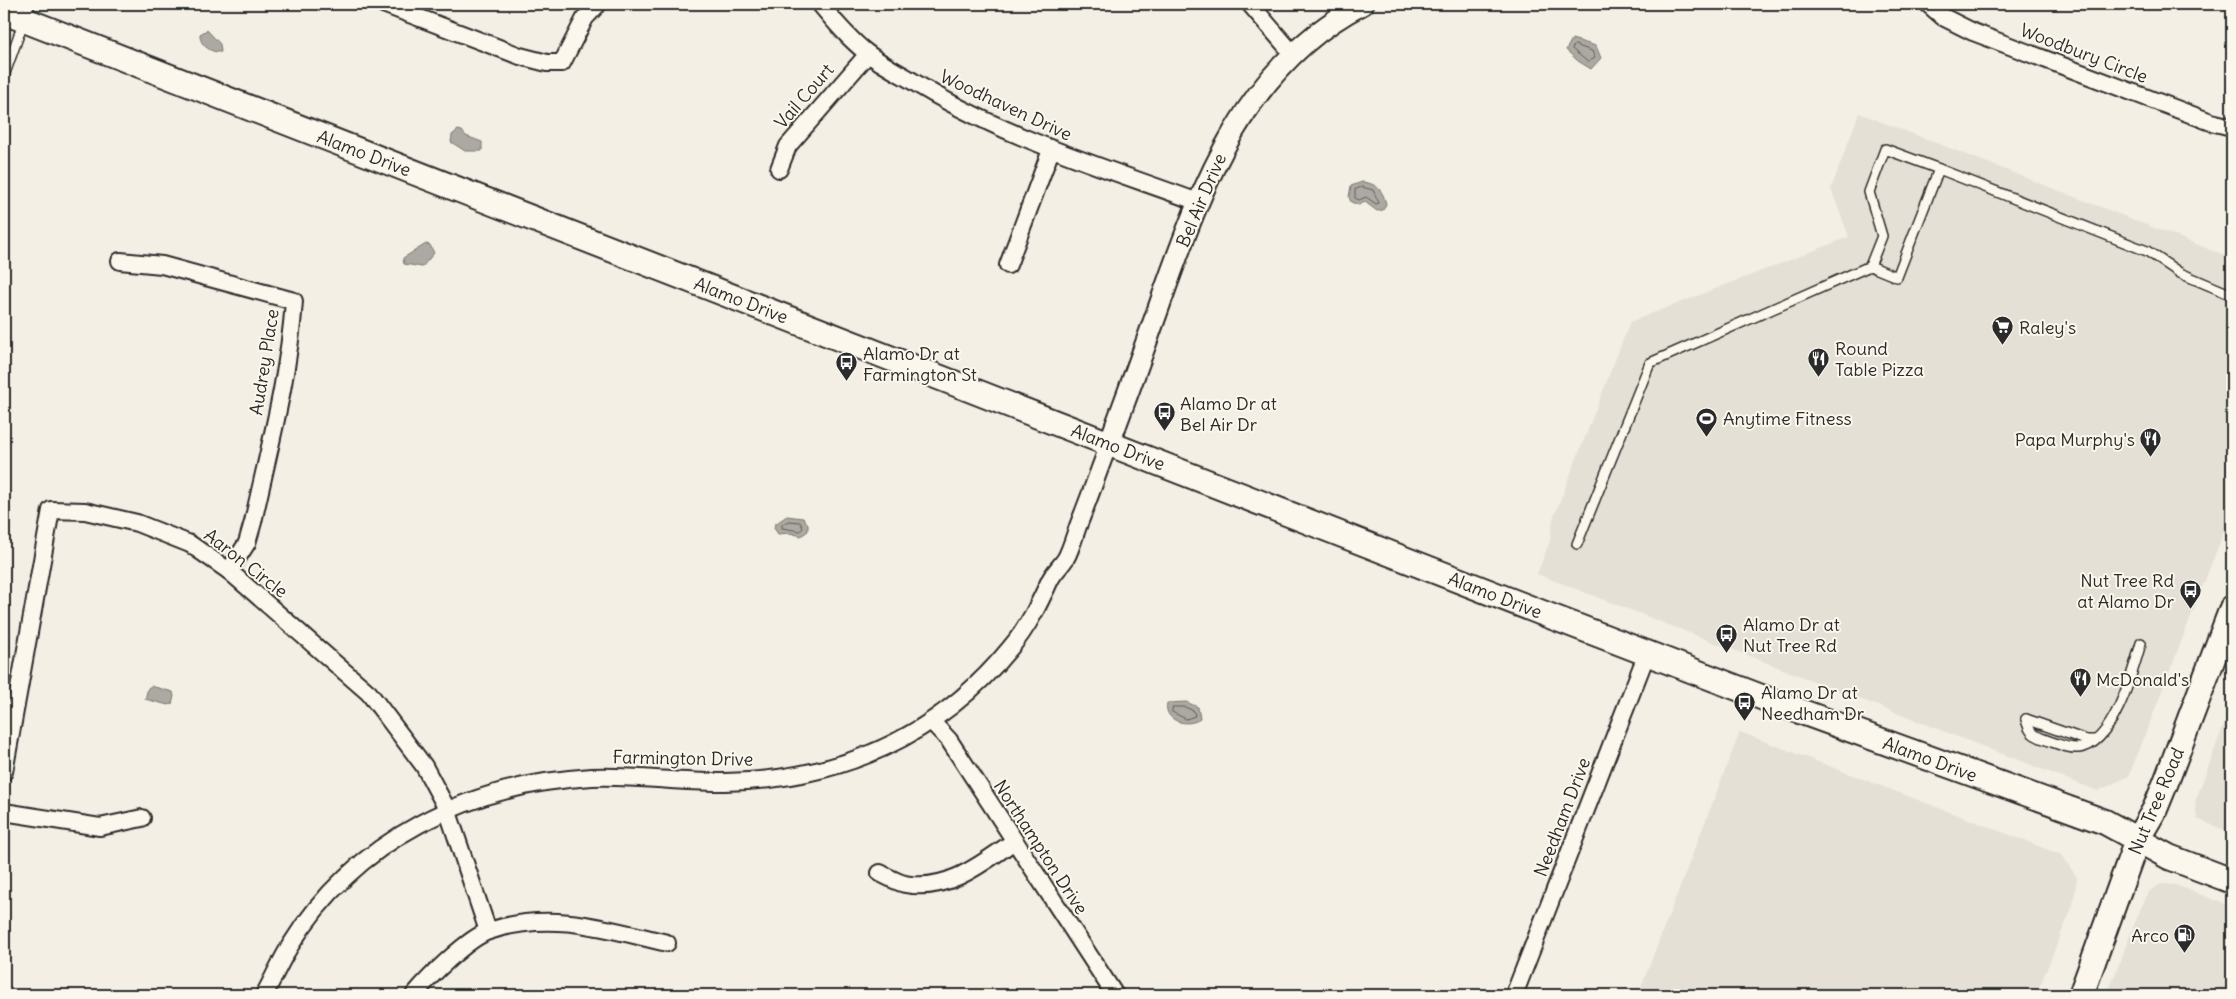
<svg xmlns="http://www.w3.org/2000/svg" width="2236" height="999" font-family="Delius,sans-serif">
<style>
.built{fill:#e4e0d6}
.water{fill:#aca9a2;stroke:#787772}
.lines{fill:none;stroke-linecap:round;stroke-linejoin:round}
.shore{stroke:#5f5d5b;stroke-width:1}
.service-casing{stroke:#2b2b2b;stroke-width:12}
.minor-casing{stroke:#2b2b2b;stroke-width:20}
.tertiary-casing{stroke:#2b2b2b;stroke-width:24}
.secondary-casing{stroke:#2b2b2b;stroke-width:28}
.service{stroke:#fbf7ec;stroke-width:9}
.minor{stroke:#fbf7ec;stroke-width:16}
.tertiary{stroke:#fbf7ec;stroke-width:20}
.secondary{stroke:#fbf7ec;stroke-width:24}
.labels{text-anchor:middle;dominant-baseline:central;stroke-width:4;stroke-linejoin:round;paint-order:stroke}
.street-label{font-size:18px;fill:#2b2b2b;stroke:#fbf7ec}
.poi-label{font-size:18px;fill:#2b2b2b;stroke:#fbf7ec;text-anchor:start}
</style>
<rect width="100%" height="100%" fill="#f3efe4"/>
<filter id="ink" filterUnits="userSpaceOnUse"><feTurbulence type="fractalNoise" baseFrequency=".02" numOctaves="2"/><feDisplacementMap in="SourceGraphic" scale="10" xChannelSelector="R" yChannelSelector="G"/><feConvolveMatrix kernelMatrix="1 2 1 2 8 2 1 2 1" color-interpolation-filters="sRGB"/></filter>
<g filter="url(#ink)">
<g class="built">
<polygon points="1859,113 2232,258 2232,511 2129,776 2098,791 1537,574 1550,541 1553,519 1630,322 1849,237 1831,189"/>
<polygon points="2232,703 2232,833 2197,819 2195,802"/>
<polygon points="1740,732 2062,855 2077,878 2073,905 2036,995 1638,995"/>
<polygon points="2161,884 2176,885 2232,907 2232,995 2107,995 2145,897 2151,890"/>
</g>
<g class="water">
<path d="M 207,30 L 220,44 L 221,52 C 210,53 199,44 200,34 Z"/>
<polygon points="1572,39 1596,46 1601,58 1591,69 1578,61 1566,50"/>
<polygon points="458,130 462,131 466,136 482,142 482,151 465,151 451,142 452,135"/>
<path d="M 1362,182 C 1376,183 1383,190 1386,204 L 1383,210 L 1377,211 L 1365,202 L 1359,205 L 1351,202 L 1349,197 L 1351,186 Z"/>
<polygon points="426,244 430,245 434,253 422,267 404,264 403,258"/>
<polygon points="787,516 803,518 808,524 808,531 801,536 790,533 778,534 774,528 775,524"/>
<polygon points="151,686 173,692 174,696 172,704 168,705 145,699 148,688"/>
<path d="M 1186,702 L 1198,707 L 1200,719 C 1187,728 1163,721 1167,703 Z"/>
</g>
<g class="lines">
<g class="shore">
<polygon points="1575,45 1592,51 1595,58 1588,62 1572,49"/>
<polygon points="1362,187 1373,190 1379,203 1376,204 1366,197 1359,200 1355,198 1355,190"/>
<polygon points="789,521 800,522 803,528 800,531 782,528 782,525"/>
<polygon points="1173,707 1185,707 1194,711 1195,716 1186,719 1172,712"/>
</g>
<defs>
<g id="service">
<polyline points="4,76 30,4"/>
<polyline points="1870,266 1882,236 1869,192 1885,149 1939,169"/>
<polyline points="1577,544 1650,363 1870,266 1897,277 1939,169 2147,251 2180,273 2232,295"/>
<path d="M 2026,719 C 2030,737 2037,736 2052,742 C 2061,745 2069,749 2079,748 C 2113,745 2133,671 2141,643"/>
<polyline points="2026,719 2086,740 2094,740"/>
</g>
<g id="minor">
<polyline points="383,4 520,56 547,63 562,63 585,18 598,4"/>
<path d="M 820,4 C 834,21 849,39 867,53 C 880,63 895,71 909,79 C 999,136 1100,166 1198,202"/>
<polyline points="1250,4 1293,54"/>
<polyline points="1928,4 1943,17 1973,32 2211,122 2232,127"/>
<polyline points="779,169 788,146 868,54"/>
<path d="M 120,261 L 162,265 L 294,301 C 289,375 269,449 253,522 L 247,543 L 229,571"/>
<polyline points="1008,265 1051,150"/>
<polyline points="932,722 949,740 1115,995"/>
<polyline points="4,772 51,510 85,511 137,523 190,544 229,571 369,693 424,766 447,809 488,931"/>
<polyline points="4,812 100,827 142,818"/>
<path d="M 880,873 C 888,877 897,882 905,884 C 947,892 981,864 1013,842"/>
<path d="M 264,995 C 273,979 280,962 290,946 C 355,839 470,784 592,777 C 636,775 681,783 725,782 C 840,780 938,737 1011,647 C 1028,627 1039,604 1050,580 C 1054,572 1061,566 1066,558 C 1072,547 1075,533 1080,521 C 1090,496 1099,470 1109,444"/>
<path d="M 414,995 C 429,977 468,938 489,931 C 551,910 607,929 667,943"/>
<polyline points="1514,995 1647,653"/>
</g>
<path id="tertiary" d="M 1109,444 C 1127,395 1145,347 1162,298 C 1203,183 1247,63 1363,4"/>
<g id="secondary">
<polyline points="4,12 1550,616 1769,700 2105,822 2169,857 2232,881"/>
<polyline points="2081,995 2137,840 2155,809 2166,782 2232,608"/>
</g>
</defs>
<use href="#service" class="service-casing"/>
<use href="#minor" class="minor-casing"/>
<use href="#tertiary" class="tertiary-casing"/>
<use href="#secondary" class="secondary-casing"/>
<use href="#service" class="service"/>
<use href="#minor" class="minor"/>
<use href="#tertiary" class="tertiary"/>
<use href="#secondary" class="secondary"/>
</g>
</g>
<defs>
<symbol id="supermarket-pin" viewBox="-11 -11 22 30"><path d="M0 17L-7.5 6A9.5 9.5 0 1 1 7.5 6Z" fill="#2b2b2b" stroke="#fbf7ec"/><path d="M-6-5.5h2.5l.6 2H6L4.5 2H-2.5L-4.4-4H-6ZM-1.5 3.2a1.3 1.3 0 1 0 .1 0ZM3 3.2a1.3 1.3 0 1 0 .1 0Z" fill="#fff"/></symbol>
<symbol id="restaurant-pin" viewBox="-11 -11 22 30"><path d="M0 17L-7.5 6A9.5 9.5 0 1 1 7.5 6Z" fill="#2b2b2b" stroke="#fbf7ec"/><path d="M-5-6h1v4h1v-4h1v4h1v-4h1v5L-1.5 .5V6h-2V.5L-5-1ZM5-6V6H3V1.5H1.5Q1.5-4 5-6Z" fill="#fff"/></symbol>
<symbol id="bus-pin" viewBox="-11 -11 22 30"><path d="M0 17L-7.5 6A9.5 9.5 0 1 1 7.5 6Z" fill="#2b2b2b" stroke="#fbf7ec"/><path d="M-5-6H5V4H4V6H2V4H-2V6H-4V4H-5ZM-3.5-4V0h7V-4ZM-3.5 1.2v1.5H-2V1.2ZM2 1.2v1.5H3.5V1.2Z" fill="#fff"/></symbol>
<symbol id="stadium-pin" viewBox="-11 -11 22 30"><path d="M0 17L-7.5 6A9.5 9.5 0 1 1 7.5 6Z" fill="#2b2b2b" stroke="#fbf7ec"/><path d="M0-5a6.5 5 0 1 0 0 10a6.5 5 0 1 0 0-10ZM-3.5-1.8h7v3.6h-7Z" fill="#fff"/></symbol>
<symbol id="fuel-pin" viewBox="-11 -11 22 30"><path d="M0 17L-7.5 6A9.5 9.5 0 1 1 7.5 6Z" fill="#2b2b2b" stroke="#fbf7ec"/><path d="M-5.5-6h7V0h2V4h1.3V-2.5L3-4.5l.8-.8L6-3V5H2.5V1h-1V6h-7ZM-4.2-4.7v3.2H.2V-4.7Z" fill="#fff"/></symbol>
</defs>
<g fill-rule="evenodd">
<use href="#supermarket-pin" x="1990" y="314" width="25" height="34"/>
<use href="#restaurant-pin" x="1806" y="346" width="25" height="34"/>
<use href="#bus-pin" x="834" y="350" width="25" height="34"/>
<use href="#bus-pin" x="1152" y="400" width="25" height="34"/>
<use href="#stadium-pin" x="1694" y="406" width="25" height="34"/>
<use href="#restaurant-pin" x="2138" y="426" width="25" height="34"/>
<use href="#bus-pin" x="2178" y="578" width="25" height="34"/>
<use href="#bus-pin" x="1714" y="622" width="25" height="34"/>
<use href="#restaurant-pin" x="2068" y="666" width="25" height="34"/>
<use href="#bus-pin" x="1732" y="690" width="25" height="34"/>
<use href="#fuel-pin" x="2172" y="922" width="25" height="34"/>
</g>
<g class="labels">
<g class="street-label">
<text transform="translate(2084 53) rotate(21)">Woodbury Circle</text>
<text transform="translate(804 96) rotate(-49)">Vail Court</text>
<text transform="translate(1006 105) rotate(25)">Woodhaven Drive</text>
<text transform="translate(364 153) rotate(21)">Alamo Drive</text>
<text transform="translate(1201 200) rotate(-67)">Bel Air Drive</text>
<text transform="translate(741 300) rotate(21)">Alamo Drive</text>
<text transform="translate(264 362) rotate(-81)">Audrey Place</text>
<text transform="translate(1118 447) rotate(21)">Alamo Drive</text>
<text transform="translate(246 563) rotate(38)">Aaron Circle</text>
<text transform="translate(1495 595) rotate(21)">Alamo Drive</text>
<text transform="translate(683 758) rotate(1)">Farmington Drive</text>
<text transform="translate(1930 759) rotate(20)">Alamo Drive</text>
<text transform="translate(2156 801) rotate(-67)">Nut Tree Road</text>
<text transform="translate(1562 817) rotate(-69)">Needham Drive</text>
<text transform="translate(1041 847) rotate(57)">Northampton Drive</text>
</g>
<g class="poi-label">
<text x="2019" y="327">Raley's</text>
<text x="1835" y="348">Round<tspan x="1835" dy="21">Table Pizza</tspan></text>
<text x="863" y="353">Alamo Dr at<tspan x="863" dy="21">Farmington St</tspan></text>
<text x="1180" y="403">Alamo Dr at<tspan x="1180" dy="21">Bel Air Dr</tspan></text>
<text x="1723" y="418">Anytime Fitness</text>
<text x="2135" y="439" text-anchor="end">Papa Murphy's</text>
<text x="2174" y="580" text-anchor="end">Nut Tree Rd<tspan x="2174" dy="21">at Alamo Dr</tspan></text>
<text x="1743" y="624">Alamo Dr at<tspan x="1743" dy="21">Nut Tree Rd</tspan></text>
<text x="2096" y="679">McDonald's</text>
<text x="1761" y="692">Alamo Dr at<tspan x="1761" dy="21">Needham Dr</tspan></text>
<text x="2169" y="935" text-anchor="end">Arco</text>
</g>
</g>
<rect width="2236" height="999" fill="none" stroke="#fbf7ec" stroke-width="20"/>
<rect x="10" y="10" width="2216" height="979" fill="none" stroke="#2b2b2b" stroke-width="2" filter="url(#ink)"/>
</svg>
